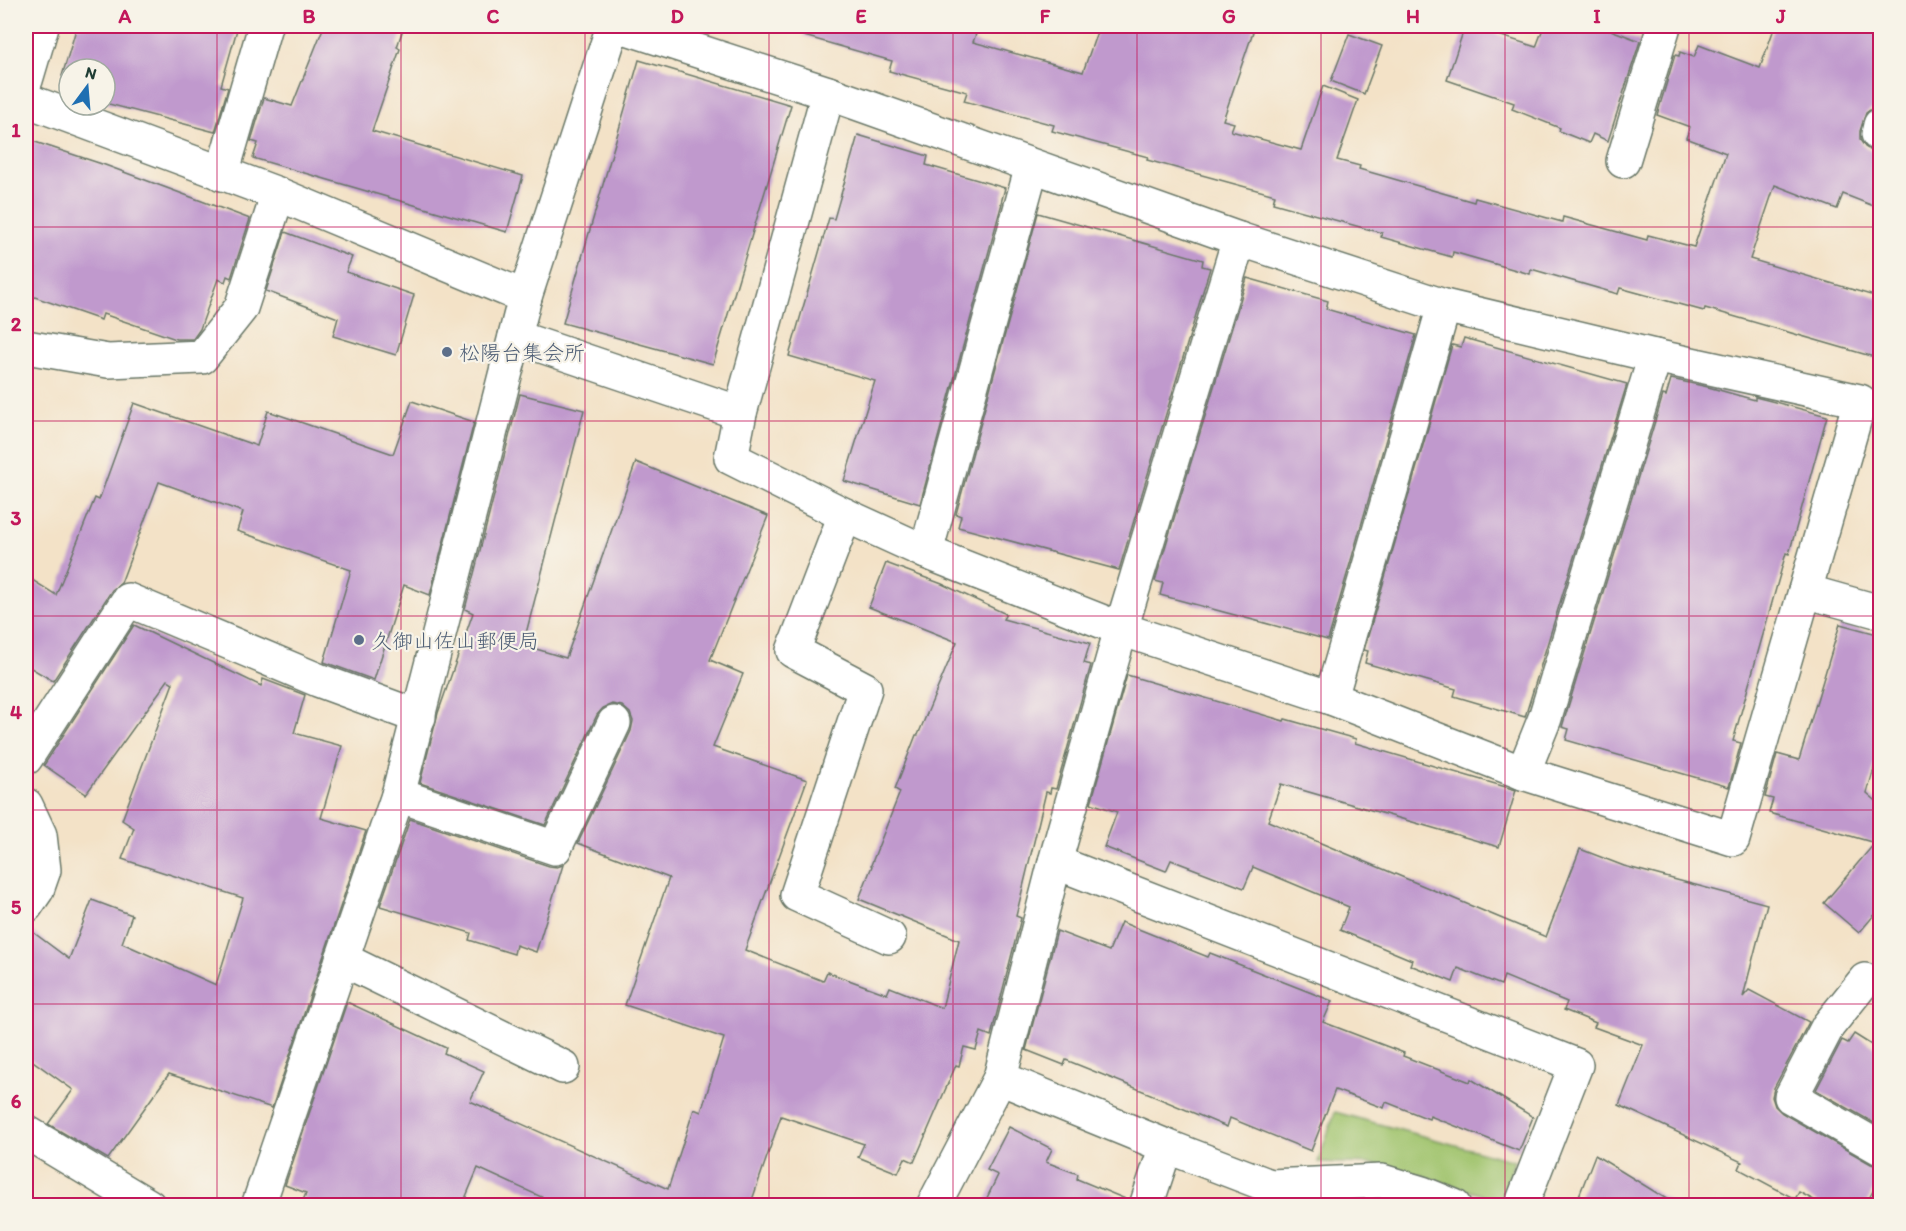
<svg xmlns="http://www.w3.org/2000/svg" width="1906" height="1231" font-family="Itim,'Klee One',sans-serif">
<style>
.green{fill:#a1c46e;stroke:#608051;stroke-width:1.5}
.building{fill:#c099cd}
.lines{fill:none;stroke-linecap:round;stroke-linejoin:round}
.minor-casing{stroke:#697767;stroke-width:36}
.minor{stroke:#fff;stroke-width:33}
.grid{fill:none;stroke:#c2185b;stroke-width:1.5;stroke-opacity:0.55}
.service-dot{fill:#5c6f8a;stroke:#f7f3e8;stroke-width:2}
.labels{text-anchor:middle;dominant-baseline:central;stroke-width:4.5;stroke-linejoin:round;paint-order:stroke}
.service-label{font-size:21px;fill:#4e5e75;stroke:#f7f3e8;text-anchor:start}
.neatline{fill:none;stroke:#c2185b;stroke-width:2}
.grid-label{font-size:20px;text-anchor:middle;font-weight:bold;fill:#c2185b}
</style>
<rect width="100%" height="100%" fill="#f7f3e8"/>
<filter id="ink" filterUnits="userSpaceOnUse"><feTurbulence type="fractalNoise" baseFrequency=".0167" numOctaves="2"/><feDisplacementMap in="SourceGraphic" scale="12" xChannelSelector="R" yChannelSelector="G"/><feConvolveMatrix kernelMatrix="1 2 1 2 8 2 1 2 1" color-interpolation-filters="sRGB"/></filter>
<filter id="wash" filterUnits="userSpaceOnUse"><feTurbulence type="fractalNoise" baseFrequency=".008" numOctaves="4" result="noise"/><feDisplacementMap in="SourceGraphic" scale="24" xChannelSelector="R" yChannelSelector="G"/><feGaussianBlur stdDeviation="1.35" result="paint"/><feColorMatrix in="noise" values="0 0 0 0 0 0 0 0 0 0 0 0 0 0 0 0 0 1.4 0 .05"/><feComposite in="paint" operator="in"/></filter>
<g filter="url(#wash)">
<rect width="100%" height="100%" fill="#f3e2c7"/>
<polygon class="green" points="1335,1112 1514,1161 1501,1201 1421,1175 1375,1164 1318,1162"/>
<g id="blocks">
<g class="building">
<polygon points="77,26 238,26 221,86 228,88 215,132 105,103 105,69 69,69 69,78 62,76"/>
<polygon points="324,26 404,26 397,47 400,49 372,131 523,176 507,232 253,158 258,143 251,141 264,98 292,106"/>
<polygon points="805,26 946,26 976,34 973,42 1083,72 1099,26 1255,26 1223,120 1234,123 1231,131 1301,150 1323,86 1358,100 1337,160 1360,166 1359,169 1474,202 1475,198 1562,222 1563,217 1647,240 1648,235 1694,247 1726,153 1686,138 1690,127 1657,115 1675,55 1679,56 1680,52 1694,57 1699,45 1760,68 1775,26 1881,26 1881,107 1874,107 1866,113 1860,131 1860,140 1865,147 1873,152 1881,152 1881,209 1843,194 1837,209 1775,185 1750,259 1881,298 1881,359 1705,308 1704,311 1620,288 1618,294 1531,269 1530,274 1453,252 1452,257 1381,237 1382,233 1273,203 1275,195 1147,160 1148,157 1052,131 1054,125 964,101 967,92 889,71 892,61 804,36"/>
<polygon points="1465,26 1470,26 1536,47 1544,26 1600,26 1640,41 1608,141 1593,134 1589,143 1559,131 1560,128 1512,109 1514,103 1447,80"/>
<polygon points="1349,34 1382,46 1364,94 1331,81"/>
<polygon points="639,60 791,105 713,364 563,323"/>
<polygon points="858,135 928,156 926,165 1005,188 1001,203 1002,203 920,504 844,481 875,381 789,356 829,218 834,219"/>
<polygon points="26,139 105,165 250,219 231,278 227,276 225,282 218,279 200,329 193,339 176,339 103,314 101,320 26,294"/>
<polygon points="1038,213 1203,260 1202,266 1210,268 1119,570 958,527 961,516 956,514"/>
<polygon points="285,232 352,257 346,272 414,295 396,355 333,336 338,318 266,291"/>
<polygon points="1247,278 1328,301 1326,309 1416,335 1328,640 1160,595 1163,583 1155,581"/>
<polygon points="1464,338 1627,384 1525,717 1454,696 1456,689 1365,663 1368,651 1364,650 1452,345 1461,347"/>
<polygon points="1671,379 1708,387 1755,400 1755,397 1767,400 1827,416 1789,554 1786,553 1733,741 1741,743 1729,787 1566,740 1569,729 1562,727 1663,395 1666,396"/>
<polygon points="520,394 584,410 523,645 566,658 636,462 768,516 710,660 743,674 713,747 807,780 745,950 823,981 827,972 887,994 890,987 942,1008 959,940 859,899 872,866 871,865 900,792 895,789 916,735 918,735 957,642 869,607 886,563 942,584 1006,614 1003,619 1090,643 1084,663 1091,665 1056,789 1051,788 1050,793 1046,792 1016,916 1021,918 991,1036 981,1032 976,1050 964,1047 959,1066 956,1065 914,1162 905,1158 898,1173 858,1157 864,1144 781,1116 750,1206 561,1206 478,1168 462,1206 301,1206 306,1193 285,1185 347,1002 446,1048 444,1053 484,1071 470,1101 668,1189 694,1109 701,1112 724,1038 625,1005 669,878 578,843 631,731 633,721 630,713 622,706 612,704 603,708 597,715 545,825 420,783 438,713 473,613 465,609"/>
<polygon points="412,401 474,422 430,595 404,585 374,680 324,662 351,570 237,531 243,512 159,482 121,583 112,590 53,681 26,665 26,576 56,595 95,498 99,500 134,403 257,446 268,411 393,454"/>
<polygon points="1840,624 1881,635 1881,744 1867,793 1881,805 1881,907 1859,933 1824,903 1875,843 1769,813 1773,799 1765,797 1777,754 1799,760"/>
<polygon points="134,625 261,686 263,679 305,695 294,733 342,746 321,818 366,831 272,1108 169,1074 108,1159 48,1124 73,1090 26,1056 26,927 69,959 92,900 132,915 122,943 216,985 243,898 122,859 134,828 122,820 173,683 168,680 86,794 44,765"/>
<polygon points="1127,675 1284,721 1285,719 1356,739 1355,743 1516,790 1499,847 1281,784 1268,821 1546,937 1580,849 1624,866 1767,904 1743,997 1749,990 1809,1022 1774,1088 1772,1097 1775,1106 1782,1113 1871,1164 1881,1167 1881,1176 1865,1206 1825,1206 1799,1192 1795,1199 1739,1169 1742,1162 1619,1105 1643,1045 1594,1027 1596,1023 1564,1010 1567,1002 1504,976 1501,985 1458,968 1453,982 1410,965 1412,960 1340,930 1349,907 1253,867 1244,888 1171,860 1166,871 1104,847 1117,812 1091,803"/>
<polygon points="410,819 549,866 557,867 563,865 536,952 516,945 514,954 469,940 471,933 380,906"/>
<polygon points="1121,922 1208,957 1210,953 1332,1001 1323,1022 1404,1053 1403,1056 1470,1082 1471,1079 1533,1117 1519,1151 1430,1116 1429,1119 1386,1102 1384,1108 1335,1090 1311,1151 1230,1118 1227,1127 1153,1096 1153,1095 1066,1060 1064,1065 1026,1050 1057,931 1109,951"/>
<polygon points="1854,1034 1881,1051 1881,1127 1816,1090 1842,1040 1848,1043"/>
<polygon points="1009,1127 1052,1149 1046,1162 1078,1174 1077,1179 1128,1200 1128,1206 983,1206 998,1175 987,1170"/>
<polygon points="1595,1155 1678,1206 1575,1206"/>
</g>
</g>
</g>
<g filter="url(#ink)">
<use href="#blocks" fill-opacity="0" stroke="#697767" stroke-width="1.5"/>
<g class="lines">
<defs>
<g id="minor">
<polyline points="26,80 42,26"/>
<polyline points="26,100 278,194 525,297"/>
<polyline points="1878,134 1880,125"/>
<polyline points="1623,161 1664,26"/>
<polyline points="222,174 265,26"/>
<polyline points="515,337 740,413 731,458 845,515 926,552 1121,629 1331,698 1523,773 1733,839 1860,401 1655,356 1444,306 1239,239 828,93 621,26"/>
<polyline points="26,347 108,361 202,357 241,308 278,194"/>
<polyline points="740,413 828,93"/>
<polyline points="845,515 793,651 865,689 797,895 889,937"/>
<polyline points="926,552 1032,166"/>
<polyline points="1805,591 1880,612"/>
<polyline points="1331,698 1444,306"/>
<polyline points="26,758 128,600 318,680 419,717"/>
<polyline points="1523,773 1545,718 1655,356"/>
<polyline points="398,795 555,848 614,723"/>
<polyline points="26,805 40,835 44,870 37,890 26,906"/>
<polyline points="1055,862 1576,1065 1521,1206"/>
<polyline points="342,959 563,1067"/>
<polyline points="1865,980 1828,1026 1791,1097 1880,1148"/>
<polyline points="26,1132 149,1206"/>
<polyline points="1166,1146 1270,1186 1382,1181 1422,1193 1454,1206"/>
<polyline points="258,1206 398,795 525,297 613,26"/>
<polyline points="933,1206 1000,1078"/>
<polyline points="1146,1206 1166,1146 1000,1078 1055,862 1121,629 1239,239"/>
</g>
</defs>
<use href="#minor" class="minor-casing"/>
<use href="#minor" class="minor"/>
</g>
</g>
<path class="grid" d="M 217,26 L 217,1206M 401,26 L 401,1206M 585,26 L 585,1206M 769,26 L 769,1206M 953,26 L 953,1206M 1137,26 L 1137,1206M 1321,26 L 1321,1206M 1505,26 L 1505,1206M 1689,26 L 1689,1206M 26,227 L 1880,227M 26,421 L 1880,421M 26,616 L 1880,616M 26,810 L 1880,810M 26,1004 L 1880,1004"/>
<g class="service-dot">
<circle cx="447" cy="352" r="6"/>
<circle cx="359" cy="640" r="6"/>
</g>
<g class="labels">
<g class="service-label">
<text x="459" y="352">松陽台集会所</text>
<text x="371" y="640">久御山佐山郵便局</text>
</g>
</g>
<rect width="1906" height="1231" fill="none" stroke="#f7f3e8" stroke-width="66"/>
<g transform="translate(87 87) rotate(16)"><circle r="28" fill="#f7f3e8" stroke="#a1aaa0" stroke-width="1.5"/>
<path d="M0-4.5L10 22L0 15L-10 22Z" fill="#1f6fb2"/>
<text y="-9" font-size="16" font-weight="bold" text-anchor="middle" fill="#1f3d34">N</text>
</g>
<rect x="33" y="33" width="1840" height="1165" class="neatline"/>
<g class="grid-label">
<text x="125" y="23">A</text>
<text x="309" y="23">B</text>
<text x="493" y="23">C</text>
<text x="677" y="23">D</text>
<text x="861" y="23">E</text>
<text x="1045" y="23">F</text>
<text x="1229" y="23">G</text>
<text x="1413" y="23">H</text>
<text x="1597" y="23">I</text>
<text x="1781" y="23">J</text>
<text x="16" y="137">1</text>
<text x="16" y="331">2</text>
<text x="16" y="525">3</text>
<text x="16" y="719">4</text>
<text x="16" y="914">5</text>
<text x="16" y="1108">6</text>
</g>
</svg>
